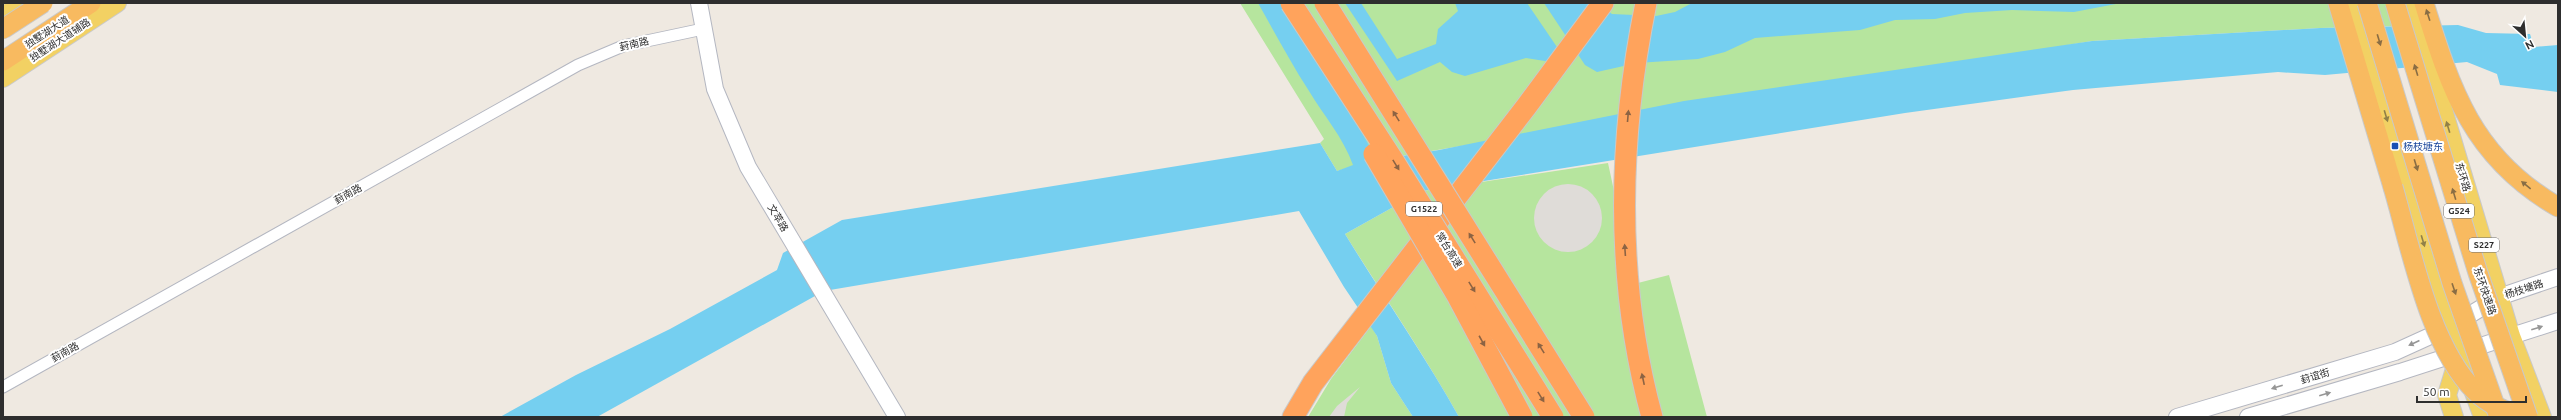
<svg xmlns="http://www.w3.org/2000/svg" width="2561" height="420" font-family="Ubuntu,'Noto Sans SC',sans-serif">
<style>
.green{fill:#b6e59e}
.plaza{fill:#dfdcd8}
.water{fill:#75cff0}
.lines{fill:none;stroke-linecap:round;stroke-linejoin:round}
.minor-casing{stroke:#b4b7c1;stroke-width:13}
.secondary-casing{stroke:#b4b7c1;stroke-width:18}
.primary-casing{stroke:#c9c9c9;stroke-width:20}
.trunk-casing{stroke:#c9c9c9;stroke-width:21}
.motorway-casing{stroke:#c9c9c9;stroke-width:23}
.minor{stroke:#fff;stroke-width:11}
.secondary{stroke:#fff;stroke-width:16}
.primary{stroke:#f2d163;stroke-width:18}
.trunk{stroke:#f8ba60;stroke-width:19}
.motorway{stroke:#ffa35c;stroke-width:21}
.trunk-bridge-casing{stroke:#c9c9c9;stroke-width:21;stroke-linecap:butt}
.motorway-bridge-casing{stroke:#c9c9c9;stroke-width:23;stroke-linecap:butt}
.trunk-bridge{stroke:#f8ba60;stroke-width:19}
.motorway-bridge{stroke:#ffa35c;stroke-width:21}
.oneway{fill:#896d44}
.oneway2{fill:#8c6343}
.oneway3{fill:#908048}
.oneway4{fill:#969696}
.transit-dot{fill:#1a4fb4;stroke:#fff;stroke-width:1.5}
.labels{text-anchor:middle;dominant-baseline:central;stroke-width:4;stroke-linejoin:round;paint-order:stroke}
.shield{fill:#fff;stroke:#6d6d6d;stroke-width:1}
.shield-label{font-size:9px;font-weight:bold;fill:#2e2e2e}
.street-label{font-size:10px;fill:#2e2e2e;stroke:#fff}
.transit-label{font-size:10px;fill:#164399;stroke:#fff;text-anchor:start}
</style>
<rect width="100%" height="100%" fill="#efe9e1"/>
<g class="green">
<polygon points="1240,3 2434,3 2440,25 2320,28 2092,41 1377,160 1337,171 1320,143 1324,139"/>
<path d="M 1608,163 L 1634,284 L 1669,275 L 1707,417 L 1459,417 C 1424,354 1383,295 1345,234 L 1422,191 Z"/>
<polygon points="1371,326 1377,336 1391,383 1413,417 1308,417 1331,379"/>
</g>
<g class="plaza">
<circle cx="1568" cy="218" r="34"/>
<polygon points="1360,387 1347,403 1344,417 1329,417 1337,406"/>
</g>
<g class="water">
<path d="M 1258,3 L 1291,3 L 1377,160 L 1439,150 L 1684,101 L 2092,41 L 2320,28 L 2458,25 L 2486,33 L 2530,34 L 2534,47 L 2558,45 L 2558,92 L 2500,85 L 2497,74 L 2467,62 L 2325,75 L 2278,72 L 2073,90 L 1905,113 L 1422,191 L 1345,234 C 1383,296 1424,354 1459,417 L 1413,417 L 1391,383 L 1377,336 L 1344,287 L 1299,211 L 824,291 L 597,417 L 500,417 L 576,375 L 670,329 L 777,270 L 783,253 L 842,220 L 1320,143 L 1337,171 L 1353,165 C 1343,137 1324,116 1309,91 C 1291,63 1275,33 1258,3 Z"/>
<polygon points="1345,3 1361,3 1397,59 1436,44 1438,29 1458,11 1455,3 1527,3 1559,50 1551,62 1526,58 1465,76 1452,72 1440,62 1397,81"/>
<polygon points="1544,3 1598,3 1612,14 1656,16 1675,12 1692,3 2121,3 2074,12 2012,10 1965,13 1935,19 1895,20 1860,30 1755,38 1725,52 1698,59 1637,63 1597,72 1585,65"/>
</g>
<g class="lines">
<defs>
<polyline id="minor" points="3,387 578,65 623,46 703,29"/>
<g id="secondary">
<polyline points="699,3 715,89 748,167 897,417"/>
<polyline points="2177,417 2395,352 2450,327 2499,297 2558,277"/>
<polyline points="2248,417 2400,372 2558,321"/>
</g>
<g id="primary">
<polyline points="2352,3 2450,327 2483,417"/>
<polyline points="2411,3 2511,336 2542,417"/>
<polyline points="3,29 15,3"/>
<polyline points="3,78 117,3"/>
<polyline points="2454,417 2447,395 2459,356"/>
</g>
<g id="trunk">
<polyline points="2338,3 2393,187"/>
<path d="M 2424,3 C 2451,91 2473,158 2558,207"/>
<polyline points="3,61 91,3"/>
</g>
<g id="motorway">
<path d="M 1646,3 C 1618,140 1615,281 1652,417"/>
<polyline points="1293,417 1313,383 1526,107 1603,3"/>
</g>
</defs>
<use href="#minor" class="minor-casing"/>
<use href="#secondary" class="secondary-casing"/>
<use href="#primary" class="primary-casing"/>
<use href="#trunk" class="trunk-casing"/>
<use href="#motorway" class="motorway-casing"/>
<use href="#minor" class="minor"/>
<use href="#secondary" class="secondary"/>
<use href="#primary" class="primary"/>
<use href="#trunk" class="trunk"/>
<use href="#motorway" class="motorway"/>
<defs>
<g id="trunk-bridge">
<polyline points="2367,3 2452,283 2499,417"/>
<polyline points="2395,3 2478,273 2528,417"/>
<polyline points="3,29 43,3"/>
<path d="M 2393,187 C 2411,248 2429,346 2475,391 C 2489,405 2505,411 2523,417"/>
</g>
<g id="motorway-bridge">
<polyline points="1291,3 1391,157 1553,417"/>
<polyline points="1325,3 1584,417"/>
<polyline points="1374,154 1458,297 1522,417"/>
</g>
</defs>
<use href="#trunk-bridge" class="trunk-bridge-casing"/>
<use href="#motorway-bridge" class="motorway-bridge-casing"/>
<use href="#trunk-bridge" class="trunk-bridge"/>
<use href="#motorway-bridge" class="motorway-bridge"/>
</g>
<defs><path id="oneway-solid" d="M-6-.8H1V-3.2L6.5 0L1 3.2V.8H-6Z"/></defs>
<g class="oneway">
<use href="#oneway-solid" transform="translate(2428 15) rotate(-108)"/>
<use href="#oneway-solid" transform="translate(2379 40) rotate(73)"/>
<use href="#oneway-solid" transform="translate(2416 70) rotate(-107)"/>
<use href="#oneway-solid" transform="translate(2416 165) rotate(73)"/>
<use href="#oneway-solid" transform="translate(2526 185) rotate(-141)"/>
<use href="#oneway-solid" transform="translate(2454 194) rotate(-107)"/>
<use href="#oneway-solid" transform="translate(2454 289) rotate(71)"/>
</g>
<g class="oneway2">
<use href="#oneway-solid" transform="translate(1396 116) rotate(-122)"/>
<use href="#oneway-solid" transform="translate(1628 116) rotate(-85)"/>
<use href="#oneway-solid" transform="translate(1396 165) rotate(58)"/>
<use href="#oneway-solid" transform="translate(1472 238) rotate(-122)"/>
<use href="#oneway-solid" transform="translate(1625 250) rotate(-94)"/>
<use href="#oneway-solid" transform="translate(1472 287) rotate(58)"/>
<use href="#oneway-solid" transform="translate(1482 341) rotate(61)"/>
<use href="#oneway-solid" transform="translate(1541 348) rotate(-122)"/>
<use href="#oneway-solid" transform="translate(1643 379) rotate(-102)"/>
<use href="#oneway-solid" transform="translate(1541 397) rotate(58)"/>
</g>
<g class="oneway3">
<use href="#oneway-solid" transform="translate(2386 116) rotate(73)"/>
<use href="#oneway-solid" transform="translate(2448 127) rotate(-107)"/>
<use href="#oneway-solid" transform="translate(2423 241) rotate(73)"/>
</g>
<g class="oneway4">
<use href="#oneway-solid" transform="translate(2537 328) rotate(-17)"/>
<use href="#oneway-solid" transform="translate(2414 343) rotate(155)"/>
<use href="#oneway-solid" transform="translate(2277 387) rotate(163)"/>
<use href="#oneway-solid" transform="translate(2325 394) rotate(-16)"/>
</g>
<rect class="transit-dot" x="2391" y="142" width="8" height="8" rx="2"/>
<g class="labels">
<g class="shield">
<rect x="1406" y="202" width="36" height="14" rx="3"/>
<rect x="2444" y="204" width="30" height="14" rx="3"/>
<rect x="2469" y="238" width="30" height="14" rx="3"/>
</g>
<g class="shield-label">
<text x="1424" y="209">G1522</text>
<text x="2459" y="211">G524</text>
<text x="2484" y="245">S227</text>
</g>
<g class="street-label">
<text transform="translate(47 32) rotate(-33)">独墅湖大道</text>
<text transform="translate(60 40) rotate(-33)">独墅湖大道辅路</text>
<text transform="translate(634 44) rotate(-13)">葑南路</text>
<text transform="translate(2463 177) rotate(73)">东环路</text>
<text transform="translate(348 194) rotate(-29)">葑南路</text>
<text transform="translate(778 218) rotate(59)">文萃路</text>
<text transform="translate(1449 250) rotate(58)">常台高速</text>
<text transform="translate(2524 289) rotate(-18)">杨枝塘路</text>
<text transform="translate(2485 291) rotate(71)">东环快速路</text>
<text transform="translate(65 352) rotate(-29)">葑南路</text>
<text transform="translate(2315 376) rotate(-17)">葑谊街</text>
</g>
<g class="transit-label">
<text x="2403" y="146">杨枝塘东</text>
</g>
</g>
<rect width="2561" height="420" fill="none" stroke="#2e2e2e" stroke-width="8"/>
<g transform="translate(2525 36) rotate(153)" stroke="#ffffff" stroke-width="3" paint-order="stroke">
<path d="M0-3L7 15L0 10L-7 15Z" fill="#2e2e2e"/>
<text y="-6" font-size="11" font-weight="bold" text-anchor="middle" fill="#2e2e2e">N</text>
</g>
<path d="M2417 396v6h109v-6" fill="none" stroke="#2e2e2e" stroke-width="2"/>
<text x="2423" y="396" font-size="12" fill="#2e2e2e" stroke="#ffffff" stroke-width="3" paint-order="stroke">50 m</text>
</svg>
